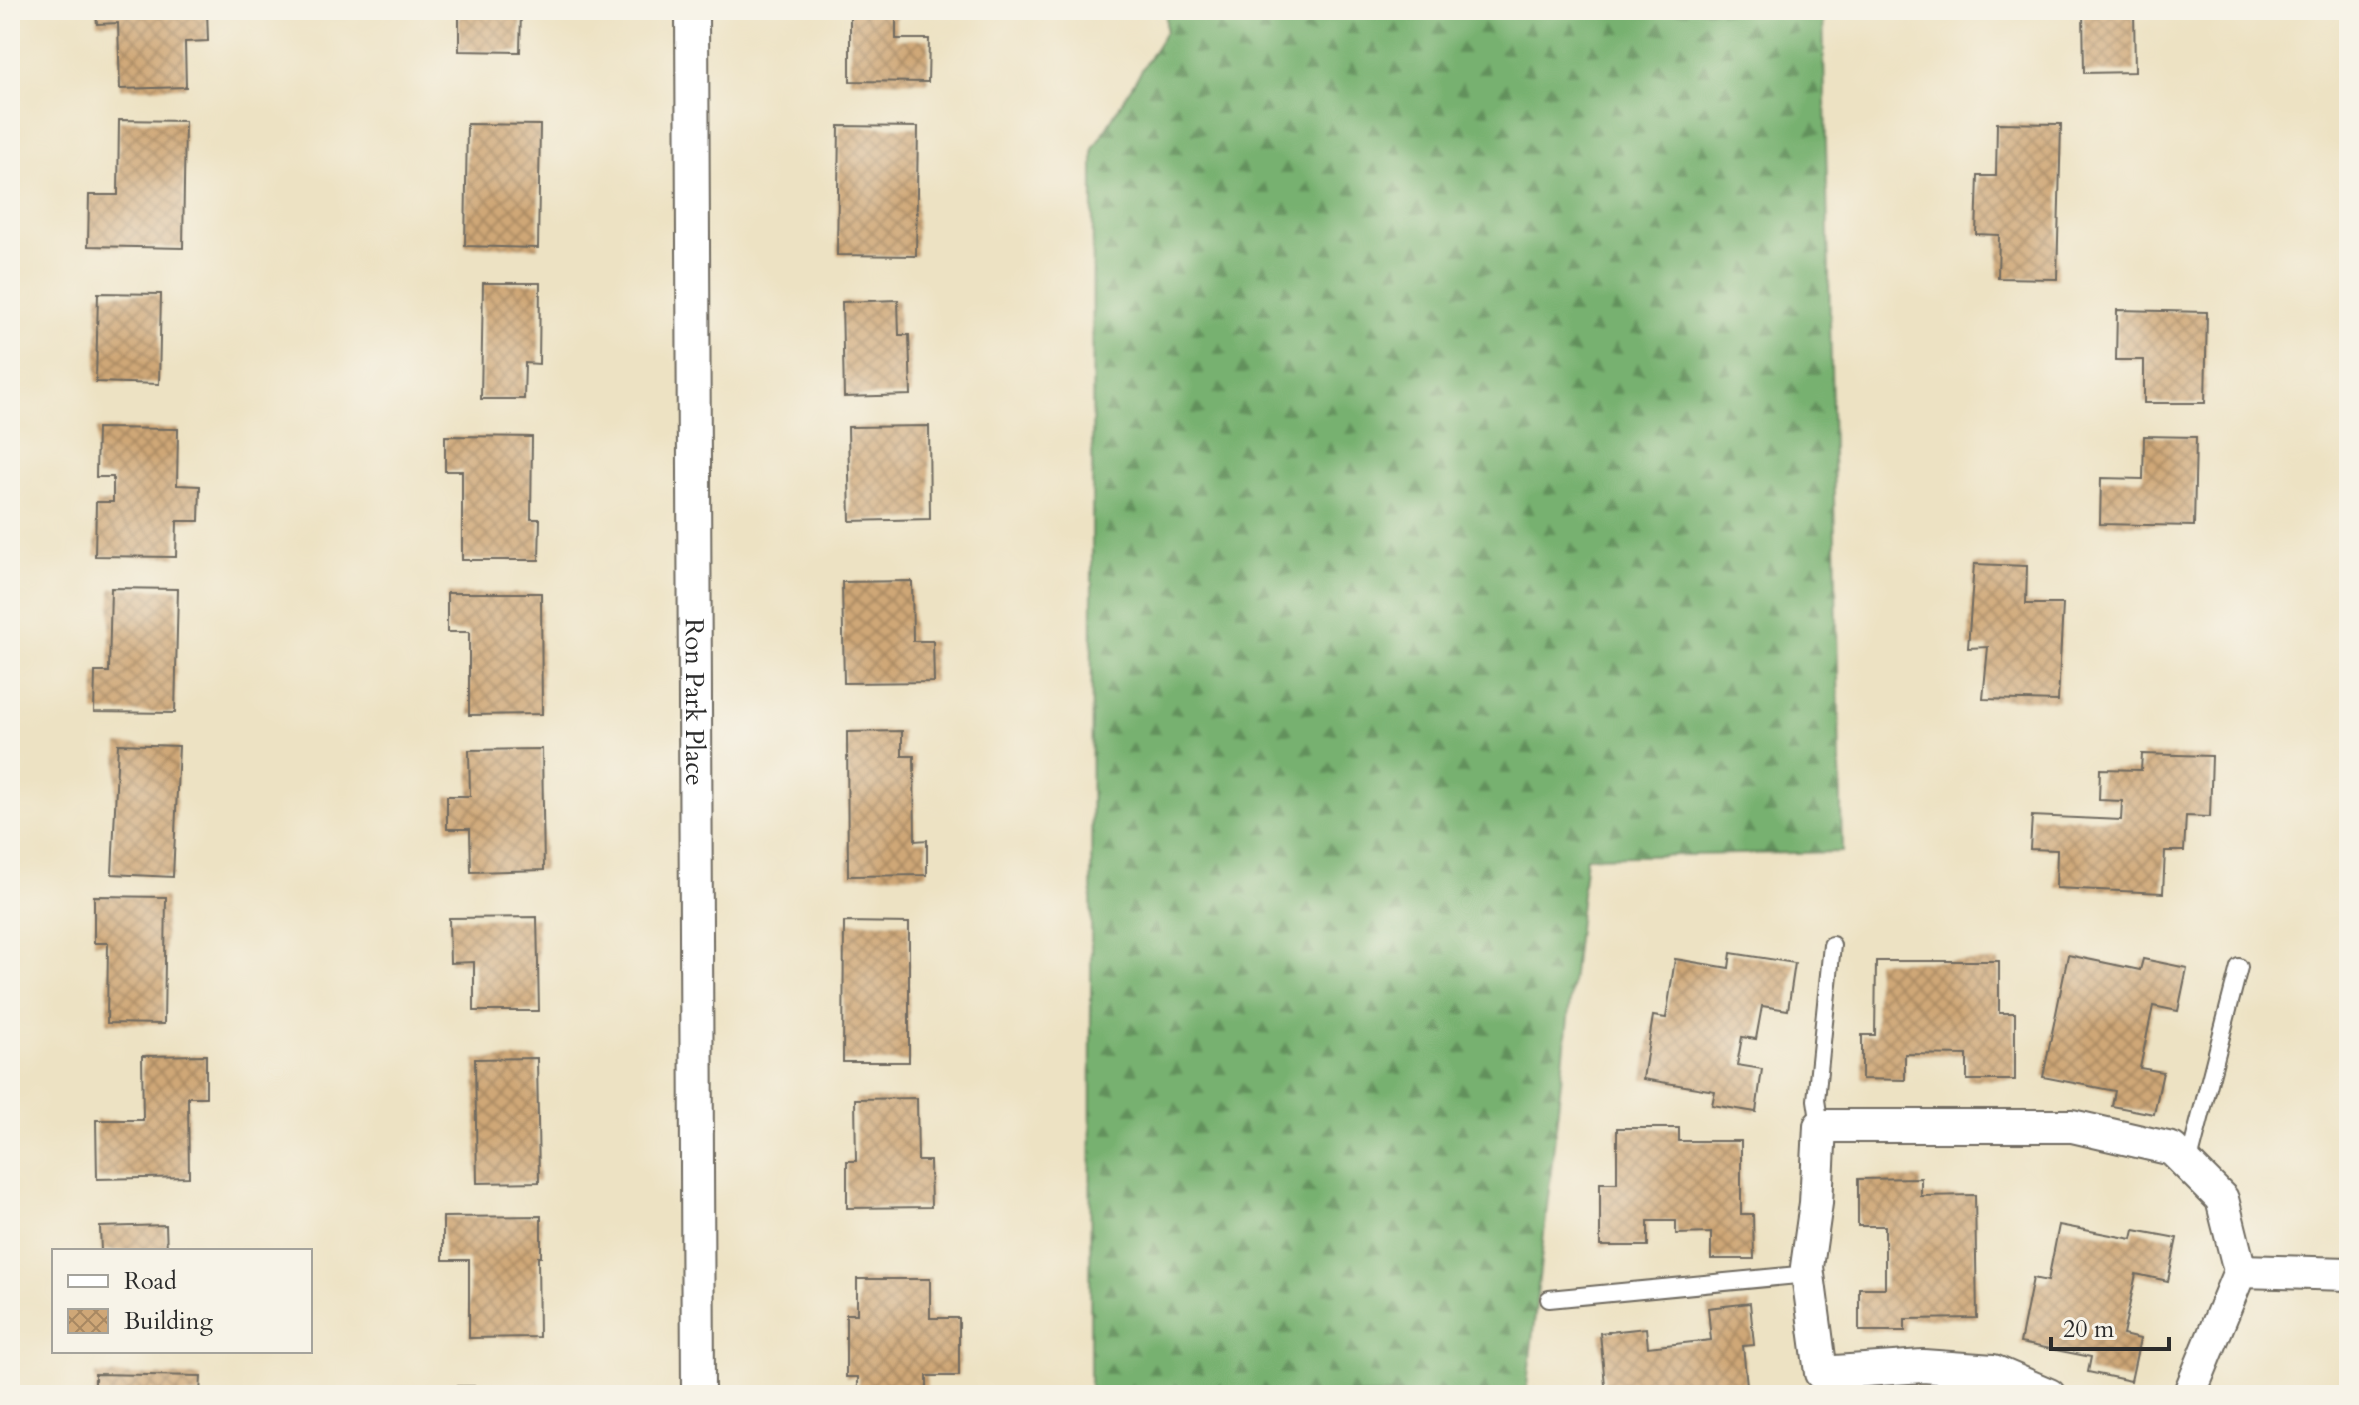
<svg xmlns="http://www.w3.org/2000/svg" width="2359" height="1405" font-family="Cardo,serif">
<style>
.forest{fill:url(#forest-firs);stroke:#516e4e;stroke-width:2}
.building{fill:url(#building-cross-hatch)}
.lines{fill:none;stroke-linecap:round;stroke-linejoin:round}
.service-casing{stroke:#6f6b60;stroke-width:20}
.minor-casing{stroke:#6f6b60;stroke-width:36}
.service{stroke:#fff;stroke-width:16}
.minor{stroke:#fff;stroke-width:32}
.labels{text-anchor:middle;dominant-baseline:central;stroke-width:7;stroke-linejoin:round;paint-order:stroke}
.street-label{font-size:26px;fill:#2b2b2b;stroke:#f7f3e8}
</style>
<defs>
<pattern id="forest-firs" width="22" height="20" patternUnits="userSpaceOnUse" patternTransform="scale(2)"><rect width="22" height="20" fill="#77b170"/><path d="M5 1l3.5 6h-7zM16 11l3.5 6h-7z" fill="#62905c"/></pattern>
<pattern id="building-cross-hatch" width="8" height="8" patternUnits="userSpaceOnUse" patternTransform="scale(2)"><rect width="8" height="8" fill="#cfa777"/><path d="M0 0l8 8M0 8l8-8" fill="none" stroke="#a88862"/></pattern>
</defs>
<rect width="100%" height="100%" fill="#f7f3e8"/>
<filter id="ink" filterUnits="userSpaceOnUse"><feTurbulence type="fractalNoise" baseFrequency=".0125" numOctaves="2"/><feDisplacementMap in="SourceGraphic" scale="16" xChannelSelector="R" yChannelSelector="G"/><feConvolveMatrix kernelMatrix="1 2 1 2 8 2 1 2 1" color-interpolation-filters="sRGB"/></filter>
<filter id="wash" filterUnits="userSpaceOnUse"><feTurbulence type="fractalNoise" baseFrequency=".006" numOctaves="4" result="noise"/><feDisplacementMap in="SourceGraphic" scale="32" xChannelSelector="R" yChannelSelector="G"/><feGaussianBlur stdDeviation="1.8" result="paint"/><feColorMatrix in="noise" values="0 0 0 0 0 0 0 0 0 0 0 0 0 0 0 0 0 1.4 0 .05"/><feComposite in="paint" operator="in"/></filter>
<g filter="url(#wash)">
<rect width="100%" height="100%" fill="#ede2c3"/>
<polygon class="forest" points="1166,10 1823,10 1842,852 1586,857 1526,1395 1090,1395 1093,149 1166,31"/>
<g id="blocks">
<g class="building">
<polygon points="96,10 207,10 208,41 185,42 186,87 120,89 118,23 97,24"/>
<polygon points="459,10 521,10 520,52 459,51"/>
<polygon points="850,10 896,10 896,39 929,39 928,82 850,81"/>
<polygon points="2083,10 2134,10 2135,72 2084,73"/>
<polygon points="119,120 185,121 183,248 88,246 89,195 118,195"/>
<polygon points="1997,123 2061,124 2057,279 1998,278 1999,235 1976,234 1978,176 1996,176"/>
<polygon points="467,124 540,125 538,248 465,246"/>
<polygon points="839,126 918,127 916,256 837,255"/>
<polygon points="483,283 540,283 539,364 525,363 524,399 481,399"/>
<polygon points="98,293 161,294 159,384 96,382"/>
<polygon points="898,300 899,335 909,335 911,395 844,397 842,302"/>
<polygon points="2117,310 2207,312 2205,403 2144,403 2144,360 2116,360"/>
<polygon points="929,426 930,519 850,521 848,427"/>
<polygon points="97,428 178,429 177,485 200,486 199,521 177,521 176,557 95,556 96,502 113,502 113,477 96,477"/>
<polygon points="445,436 532,437 531,519 540,519 539,560 462,560 462,471 445,471"/>
<polygon points="2144,436 2196,437 2194,526 2100,524 2101,478 2143,479"/>
<polygon points="1974,564 2027,566 2026,604 2063,604 2058,701 1983,699 1988,647 1968,648"/>
<polygon points="912,581 913,641 933,641 934,682 844,683 842,582"/>
<polygon points="111,588 178,589 175,713 94,712 95,672 109,672"/>
<polygon points="447,593 541,593 542,714 469,715 469,632 447,632"/>
<polygon points="902,731 902,756 914,756 915,841 927,840 927,875 848,876 847,732"/>
<polygon points="118,744 179,746 173,877 112,874"/>
<polygon points="542,749 544,870 471,872 470,829 447,829 447,796 470,796 469,750"/>
<polygon points="2142,754 2212,756 2210,817 2186,816 2184,851 2165,851 2163,893 2056,888 2057,850 2030,849 2032,816 2121,820 2122,801 2099,800 2100,769 2141,770"/>
<polygon points="94,896 166,897 164,1024 107,1023 108,943 94,943"/>
<polygon points="537,917 539,1011 474,1011 474,962 450,963 449,918"/>
<polygon points="844,922 909,923 909,1062 843,1062"/>
<polygon points="1731,953 1795,963 1788,1010 1762,1006 1756,1039 1742,1037 1737,1065 1762,1069 1756,1112 1712,1105 1715,1091 1643,1079 1653,1016 1666,1018 1675,959 1729,968"/>
<polygon points="2068,955 2140,970 2143,959 2187,968 2178,1011 2153,1006 2140,1068 2163,1072 2154,1114 2112,1106 2115,1091 2043,1077"/>
<polygon points="1876,961 1999,961 1999,1013 2015,1013 2015,1080 1967,1080 1967,1055 1905,1054 1905,1080 1862,1079 1862,1035 1875,1035"/>
<polygon points="206,1055 206,1097 188,1097 189,1177 97,1179 96,1120 143,1120 142,1056"/>
<polygon points="537,1058 539,1182 477,1183 475,1059"/>
<polygon points="917,1098 918,1161 930,1161 931,1207 847,1208 847,1161 856,1161 855,1099"/>
<polygon points="1617,1128 1679,1128 1679,1141 1741,1141 1741,1214 1753,1214 1754,1259 1711,1259 1711,1233 1676,1234 1676,1221 1648,1221 1648,1246 1600,1246 1600,1183 1617,1183"/>
<polygon points="1921,1178 1921,1196 1975,1195 1977,1318 1905,1319 1905,1331 1859,1331 1859,1288 1885,1288 1885,1226 1858,1226 1858,1179"/>
<polygon points="541,1216 541,1257 538,1257 539,1337 469,1338 469,1260 443,1260 443,1217"/>
<polygon points="166,1225 167,1251 101,1251 100,1227"/>
<polygon points="2059,1225 2132,1239 2134,1230 2177,1238 2168,1281 2136,1274 2123,1335 2140,1339 2131,1381 2088,1372 2091,1357 2020,1343 2033,1278 2048,1281"/>
<polygon points="857,1279 930,1279 930,1318 959,1318 959,1376 927,1376 927,1395 858,1395 858,1377 846,1377 846,1314 857,1314"/>
<polygon points="1750,1303 1754,1345 1743,1346 1748,1395 1606,1395 1600,1333 1646,1328 1648,1347 1711,1340 1708,1308"/>
<polygon points="95,1374 201,1376 200,1395 95,1395"/>
<rect x="450" y="1386" width="90" height="9"/>
</g>
</g>
</g>
<g filter="url(#ink)">
<use href="#blocks" fill-opacity="0" stroke="#6f6b60" stroke-width="2"/>
<g class="lines">
<defs>
<g id="service">
<polyline points="1820,1126 1816,1100 1832,945"/>
<polyline points="2188,1165 2239,967"/>
<polyline points="1549,1299 1808,1274"/>
</g>
<g id="minor">
<path id="s1" d="M 692,10 L 698,1395"/>
<polyline points="2240,1271 2349,1274"/>
<polyline points="2049,1395 1993,1371 1923,1366 1821,1373 1807,1267 1816,1203 1820,1126 2072,1126 2172,1149 2222,1199 2240,1271 2189,1395"/>
</g>
</defs>
<use href="#service" class="service-casing"/>
<use href="#minor" class="minor-casing"/>
<use href="#service" class="service"/>
<use href="#minor" class="minor"/>
</g>
</g>
<g class="labels">
<g class="street-label">
<text stroke="none"><textPath href="#s1" startOffset="692">Ron Park Place</textPath></text>
</g>
</g>
<rect width="2359" height="1405" fill="none" stroke="#f7f3e8" stroke-width="40"/>
<rect x="52" y="1249" width="260" height="104" fill="#f7f3e8" stroke="#a5a39c" stroke-width="2"/>
<rect x="68" y="1275" width="40" height="12" fill="#ffffff" stroke="#a5a39c" stroke-width="2"/>
<text x="124" y="1289" font-size="24" fill="#2b2b2b">Road</text>
<rect x="68" y="1309" width="40" height="24" fill="url(#building-cross-hatch)" stroke="#a5a39c" stroke-width="2"/>
<text x="124" y="1329" font-size="24" fill="#2b2b2b">Building</text>
<path d="M2051 1337v12h118v-12" fill="none" stroke="#2b2b2b" stroke-width="4"/>
<text x="2063" y="1337" font-size="24" fill="#2b2b2b" stroke="#f7f3e8" stroke-width="6" paint-order="stroke">20 m</text>
</svg>
